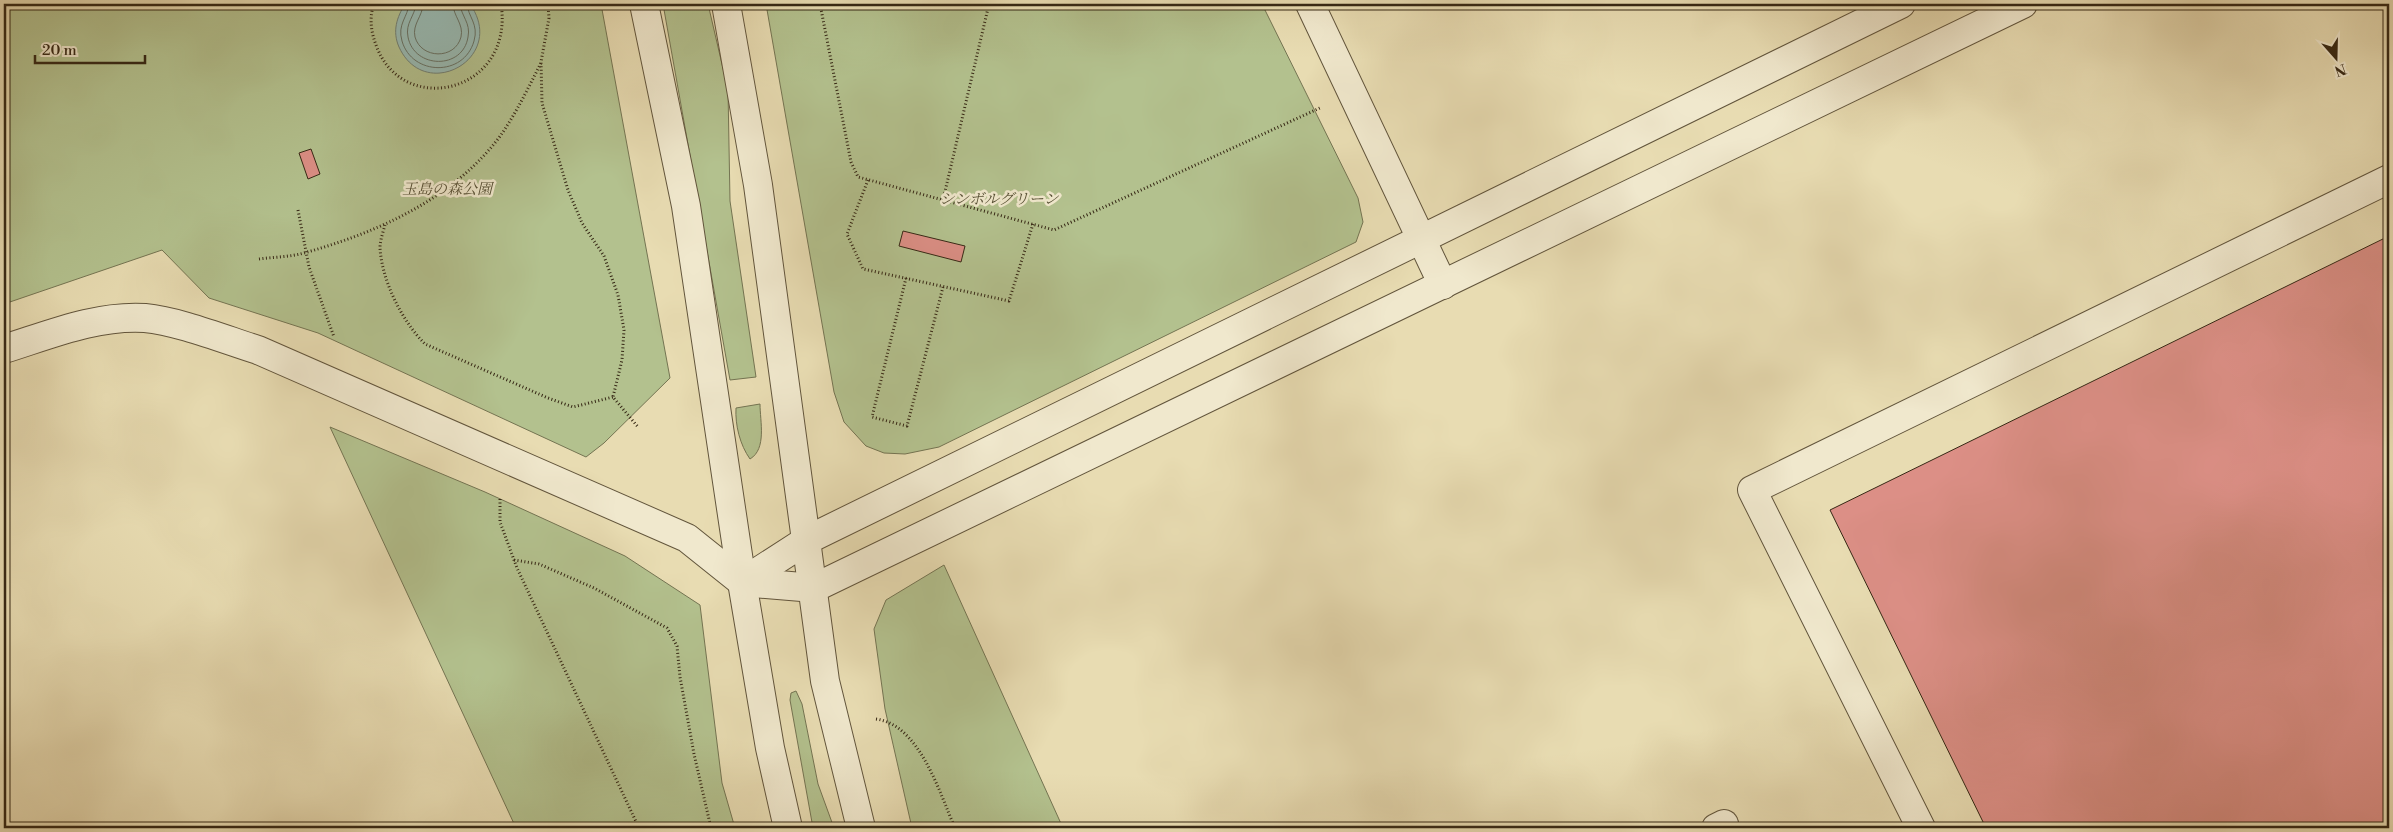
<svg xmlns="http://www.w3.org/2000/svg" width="2393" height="832" font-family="'Libre Bodoni','Noto Serif JP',serif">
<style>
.green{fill:#b3c18e;stroke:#747452}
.water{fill:#98bab3;stroke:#718074}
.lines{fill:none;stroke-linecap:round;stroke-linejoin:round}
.shore{stroke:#677164;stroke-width:1}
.building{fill:#dc8f86;stroke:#362815}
.minor-casing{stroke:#62553c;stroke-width:30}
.path{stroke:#362815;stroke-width:3;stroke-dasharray:1 2.5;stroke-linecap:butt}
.minor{stroke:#f0e8cd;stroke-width:28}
.labels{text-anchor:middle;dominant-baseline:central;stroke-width:5;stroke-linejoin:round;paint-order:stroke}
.park-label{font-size:15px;font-style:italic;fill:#554e33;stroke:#f0e8cd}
</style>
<rect width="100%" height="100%" fill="#e8dcb2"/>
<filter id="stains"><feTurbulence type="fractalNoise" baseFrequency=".004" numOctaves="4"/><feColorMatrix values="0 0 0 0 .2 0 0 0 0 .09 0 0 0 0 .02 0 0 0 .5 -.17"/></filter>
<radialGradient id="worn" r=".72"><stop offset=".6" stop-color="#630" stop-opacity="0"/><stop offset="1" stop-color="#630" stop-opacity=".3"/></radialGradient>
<g class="green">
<polygon points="4,4 601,4 670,378 604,443 586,457 318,333 209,298 162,250 4,304"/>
<polygon points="663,4 708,4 728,90 730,201 756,377 730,380"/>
<polygon points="766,4 1262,4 1358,198 1363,222 1356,242 939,447 905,454 884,453 866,446 844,422 834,392"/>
<path d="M 760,404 C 760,421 767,449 750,459 C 740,445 735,425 736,408 Z"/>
<polygon points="330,427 485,492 625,556 700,605 722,783 735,828 516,828"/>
<polygon points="944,565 1063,828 912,828 885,709 874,629 886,600"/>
<polygon points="796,691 802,704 818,784 834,828 813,828 790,700 791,693"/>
</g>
<path class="water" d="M 405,4 L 470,4 C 508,58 425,104 399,47 C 392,31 397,17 405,4 Z"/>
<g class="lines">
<g class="shore">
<path d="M 409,4 C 408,17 397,24 402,41 C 412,76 464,77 474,41 C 479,24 468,17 467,4"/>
<path d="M 416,4 C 415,16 405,23 408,37 C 414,69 463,70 468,37 C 471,23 461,16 460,4"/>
<path d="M 423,4 C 423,16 412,24 415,37 C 421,59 455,60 461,37 C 464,24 453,16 453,4"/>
</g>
</g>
<g class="building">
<polygon points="311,149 320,174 308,179 299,153"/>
<polygon points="903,231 965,246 961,262 899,246"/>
<polygon points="2389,236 2389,828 1986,828 1830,510"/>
</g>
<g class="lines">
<defs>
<g id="minor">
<polyline points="644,4 686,206 742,582 770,748 788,828"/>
<polyline points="726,4 758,185 825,681 861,828"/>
<polyline points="1310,4 1443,285"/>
<path d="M 4,349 C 49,335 96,315 145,318 C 178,321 226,340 258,350 L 687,538 L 742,582 L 814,588 L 2023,4"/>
<polyline points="742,582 807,540 1901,4"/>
<polyline points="1716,828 1724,824"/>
<polyline points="1921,828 1752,490 2389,179"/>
</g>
</defs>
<use href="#minor" class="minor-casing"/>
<g class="path">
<path d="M 374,4 C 369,17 371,32 376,45 C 402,119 515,93 501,4"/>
<polyline points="548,4 549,18 541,62 542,103 568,190 582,223 604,256 618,295 624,330 622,360 613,397 638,427"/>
<polyline points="820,4 851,162 858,177 1054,230 1322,107"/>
<polyline points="868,180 847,234 863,269 1009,301 1033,224"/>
<polyline points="943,200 989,4"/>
<polyline points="298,210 309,267 334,337"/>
<path d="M 385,225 C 383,232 380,241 380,248 C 382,281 402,321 425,344 L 548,398 L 573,407 L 613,397"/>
<path d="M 259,259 C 274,257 290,257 304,253 C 376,233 451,200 498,139 C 515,116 528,88 541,63"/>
<polyline points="906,278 872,417 907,426 943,287"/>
<polyline points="500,499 500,522 517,568 639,828"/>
<polyline points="514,560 539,564 594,588 667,628 677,646 680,677 694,754 711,828"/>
<path d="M 876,719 C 920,725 939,792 955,828"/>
</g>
<use href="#minor" class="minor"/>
</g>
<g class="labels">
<g class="park-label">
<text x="447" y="189">玉島の森公園</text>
<text x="999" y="199">シンボルグリーン</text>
</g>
</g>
<rect width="2393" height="832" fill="none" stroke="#e8dcb2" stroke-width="20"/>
<rect x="5" y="5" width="2383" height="822" fill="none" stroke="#362815" stroke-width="2.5"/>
<rect x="10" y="10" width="2373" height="812" fill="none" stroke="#362815"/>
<g transform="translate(2336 58) rotate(160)" stroke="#f0e8cd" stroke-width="4" paint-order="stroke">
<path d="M0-4L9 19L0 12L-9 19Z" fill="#362815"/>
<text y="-8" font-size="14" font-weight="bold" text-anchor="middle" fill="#362815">N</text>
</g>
<path d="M35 55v8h110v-8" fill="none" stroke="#362815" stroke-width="2.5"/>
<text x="42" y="55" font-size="15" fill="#362815" stroke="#f0e8cd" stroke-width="4" paint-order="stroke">20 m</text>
<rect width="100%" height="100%" filter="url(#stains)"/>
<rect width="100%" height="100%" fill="url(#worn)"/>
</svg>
